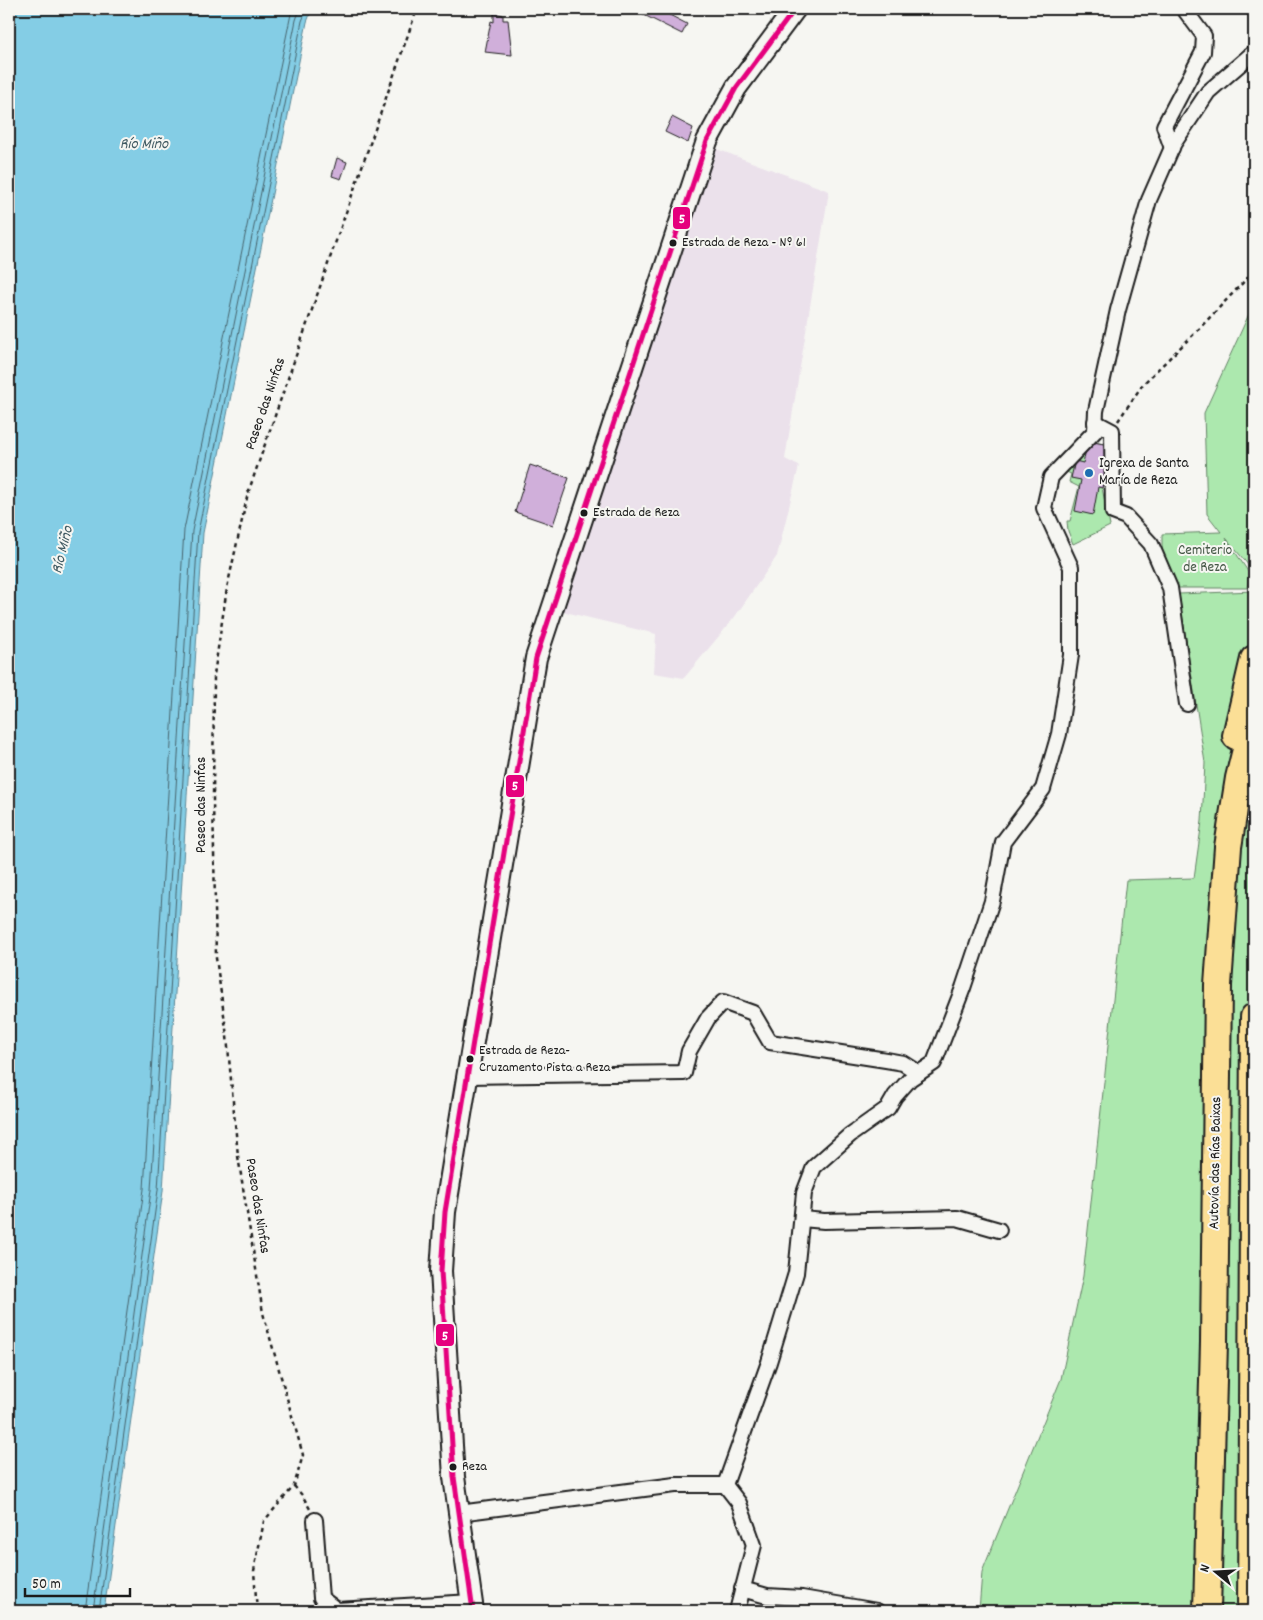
<svg xmlns="http://www.w3.org/2000/svg" width="1263" height="1620" font-family="Dekko,sans-serif">
<style>
.built{fill:#ebe1eb}
.green{fill:#ace8ae;stroke:#648265}
.water{fill:#84cde5;stroke:#5a8695}
.lines{fill:none;stroke-linecap:round;stroke-linejoin:round}
.shore{stroke:#46636c;stroke-width:1}
.building{fill:#d0afda;stroke:#1c1c1c}
.street-casing{stroke:#1c1c1c;stroke-width:18}
.secondary-casing{stroke:#1c1c1c;stroke-width:24}
.highway-casing{stroke:#1c1c1c;stroke-width:30}
.path{stroke:#1c1c1c;stroke-width:2.5;stroke-dasharray:4 4;stroke-linecap:butt}
.street{stroke:#f6f6f2;stroke-width:14}
.secondary{stroke:#f6f6f2;stroke-width:20}
.highway{stroke:#fbdf96;stroke-width:26}
.bus-1-casing{stroke:#f6f6f2;stroke-width:9}
.bus-1{stroke:#e5007d;stroke-width:5}
.bus-dot{fill:#1c1c1c;stroke:#f6f6f2;stroke-width:2}
.poi-dot{fill:#1f6fb2;stroke:#f6f6f2;stroke-width:2}
.labels{text-anchor:middle;dominant-baseline:central;stroke-width:4;stroke-linejoin:round;paint-order:stroke}
.bus-label{font-size:14px;fill:#1c1c1c;stroke:#f6f6f2;text-anchor:start}
.street-label{font-size:15px;fill:#1c1c1c;stroke:#f6f6f2}
.poi-label{font-size:15px;fill:#1c1c1c;stroke:#f6f6f2;text-anchor:start}
.park-label{font-size:15px;fill:#475948;stroke:#f6f6f2}
.water-label{font-size:16px;font-style:italic;fill:#405a62;stroke:#f6f6f2}
.line-badge{stroke:#f6f6f2;stroke-width:2}
.badge-label{font-size:14px;text-anchor:middle;font-weight:bold;fill:#fff}
</style>
<rect width="100%" height="100%" fill="#f6f6f2"/>
<filter id="ink" filterUnits="userSpaceOnUse"><feTurbulence type="fractalNoise" baseFrequency=".02" numOctaves="2"/><feDisplacementMap in="SourceGraphic" scale="10" xChannelSelector="R" yChannelSelector="G"/><feConvolveMatrix kernelMatrix="1 2 1 2 8 2 1 2 1" color-interpolation-filters="sRGB"/></filter>
<g filter="url(#ink)">
<polygon class="built" points="714,148 829,191 785,459 799,466 777,556 734,618 684,678 654,673 656,634 561,611"/>
<g class="green">
<polygon points="1254,303 1254,572 1226,538 1249,573 1247,588 1177,588 1162,556 1162,534 1221,532 1207,514 1204,413"/>
<polygon points="1088,441 1109,445 1102,488 1110,526 1073,544 1068,531 1067,521 1070,521 1079,487 1069,482 1071,474 1064,471"/>
<polygon points="1254,591 1254,1611 979,1611 982,1572 1061,1379 1083,1276 1126,880 1194,878 1202,821 1205,763 1179,594"/>
</g>
<polygon class="water" points="9,9 312,9 307,22 203,533 163,1191 104,1611 9,1611"/>
<g class="lines">
<g class="shore">
<polyline points="85,1611 144,1189 184,530 292,9"/>
<polyline points="93,1611 151,1190 192,531 296,20 300,9"/>
<polyline points="99,1611 158,1190 198,532 302,21 307,9"/>
</g>
</g>
<g class="building">
<polygon points="645,9 658,9 687,24 682,34 642,14"/>
<polygon points="494,13 503,15 503,20 508,20 512,55 485,52 491,21 494,22"/>
<polygon points="672,117 693,128 688,143 665,132"/>
<polygon points="337,158 347,162 341,179 332,176"/>
<polygon points="1088,441 1109,445 1104,468 1106,468 1102,488 1098,487 1093,515 1075,511 1081,480 1071,478 1075,461 1083,463"/>
<polygon points="530,465 569,478 553,525 515,512"/>
</g>
<g class="lines">
<defs>
<g id="street">
<polyline points="1172,148 1164,126 1203,52 1204,36 1184,9"/>
<polyline points="1095,422 1112,431 1113,512 1126,517 1151,544 1170,588 1187,704"/>
<polyline points="467,1076 684,1073 689,1051 708,1018 723,1002 753,1013 770,1042 886,1060 903,1063 919,1073"/>
<polyline points="802,1219 824,1221 957,1218 999,1230"/>
<polyline points="725,1485 769,1362 796,1273 804,1193 814,1167 850,1135 888,1108 895,1096 910,1079 934,1063 963,988 992,901 1003,842 1043,789 1059,734 1071,655 1071,567 1044,508 1051,477 1095,431 1096,411 1118,310 1149,200 1174,143 1208,92 1254,52"/>
<polyline points="459,1513 675,1485 725,1485 739,1503 754,1545 737,1611"/>
<polyline points="315,1520 321,1598 337,1610 472,1602"/>
<polyline points="742,1589 767,1596 802,1598 877,1611"/>
</g>
<polyline id="secondary" points="473,1611 454,1477 441,1271 445,1212 536,658 707,141 736,88 795,9"/>
<g id="highway">
<polyline points="1236,736 1254,659"/>
<polyline points="1207,1611 1214,1342 1218,985 1228,847 1239,778 1254,717"/>
<polyline points="1251,1611 1254,1017"/>
</g>
</defs>
<use href="#street" class="street-casing"/>
<use href="#secondary" class="secondary-casing"/>
<use href="#highway" class="highway-casing"/>
<g class="path">
<polyline points="1118,421 1143,384 1196,332 1254,271"/>
<polyline points="294,1486 302,1495 310,1509"/>
<polyline points="257,1611 254,1571 264,1521 294,1486 303,1455 263,1313 238,1156 227,1036 216,958 213,799 214,675 227,588 248,493 417,9"/>
</g>
<use href="#street" class="street"/>
<use href="#secondary" class="secondary"/>
<use href="#highway" class="highway"/>
<defs>
<polyline id="bus-1" points="473,1611 454,1477 441,1271 445,1212 536,658 707,141 736,88 795,9"/>
</defs>
<use href="#bus-1" class="bus-1-casing"/>
<use href="#bus-1" class="bus-1"/>
</g>
</g>
<g class="bus-dot">
<circle cx="673" cy="243" r="4.5"/>
<circle cx="584" cy="513" r="4.5"/>
<circle cx="470" cy="1059" r="4.5"/>
<circle cx="453" cy="1467" r="4.5"/>
</g>
<circle class="poi-dot" cx="1089" cy="473" r="5"/>
<g class="labels">
<g class="bus-label">
<text x="682" y="243">Estrada de Reza - Nº 61</text>
<text x="593" y="513">Estrada de Reza</text>
<text x="479" y="1051">Estrada de Reza-<tspan x="479" dy="17">Cruzamento Pista a Reza</tspan></text>
<text x="462" y="1467">Reza</text>
</g>
<g class="street-label">
<text transform="translate(266 404) rotate(-71)">Paseo das Ninfas</text>
<text transform="translate(202 805) rotate(-90)">Paseo das Ninfas</text>
<text transform="translate(1216 1163) rotate(-89)">Autovía das Rías Baixas</text>
<text transform="translate(257 1206) rotate(81)">Paseo das Ninfas</text>
</g>
<g class="poi-label">
<text x="1099" y="464">Igrexa de Santa<tspan x="1099" dy="17">María de Reza</tspan></text>
</g>
<g class="park-label">
<text x="1205" y="551">Cemiterio<tspan x="1205" dy="17">de Reza</tspan></text>
</g>
<g class="water-label">
<text x="144" y="144">Río Miño</text>
<text transform="translate(63 550) rotate(-76)">Río Miño</text>
</g>
</g>
<g class="line-badge">
<rect x="672" y="206" width="19" height="24" rx="5" fill="#e5007d"/>
<rect x="505" y="774" width="20" height="24" rx="5" fill="#e5007d"/>
<rect x="435" y="1323" width="20" height="24" rx="5" fill="#e5007d"/>
</g>
<g class="badge-label">
<text x="682" y="223">5</text>
<text x="515" y="790">5</text>
<text x="445" y="1340">5</text>
</g>
<rect width="1263" height="1620" fill="none" stroke="#f6f6f2" stroke-width="30"/>
<rect x="15" y="15" width="1233" height="1590" fill="none" stroke="#1c1c1c" stroke-width="2" filter="url(#ink)"/>
<g transform="translate(1216 1572) rotate(288)" stroke="#f6f6f2" stroke-width="4" paint-order="stroke">
<path d="M0-4L9 19L0 12L-9 19Z" fill="#1c1c1c"/>
<text y="-8" font-size="14" font-weight="bold" text-anchor="middle" fill="#1c1c1c">N</text>
</g>
<path d="M25 1588v8h105v-8" fill="none" stroke="#1c1c1c" stroke-width="2.5"/>
<text x="32" y="1588" font-size="15" fill="#1c1c1c" stroke="#f6f6f2" stroke-width="4" paint-order="stroke">50 m</text>
</svg>
